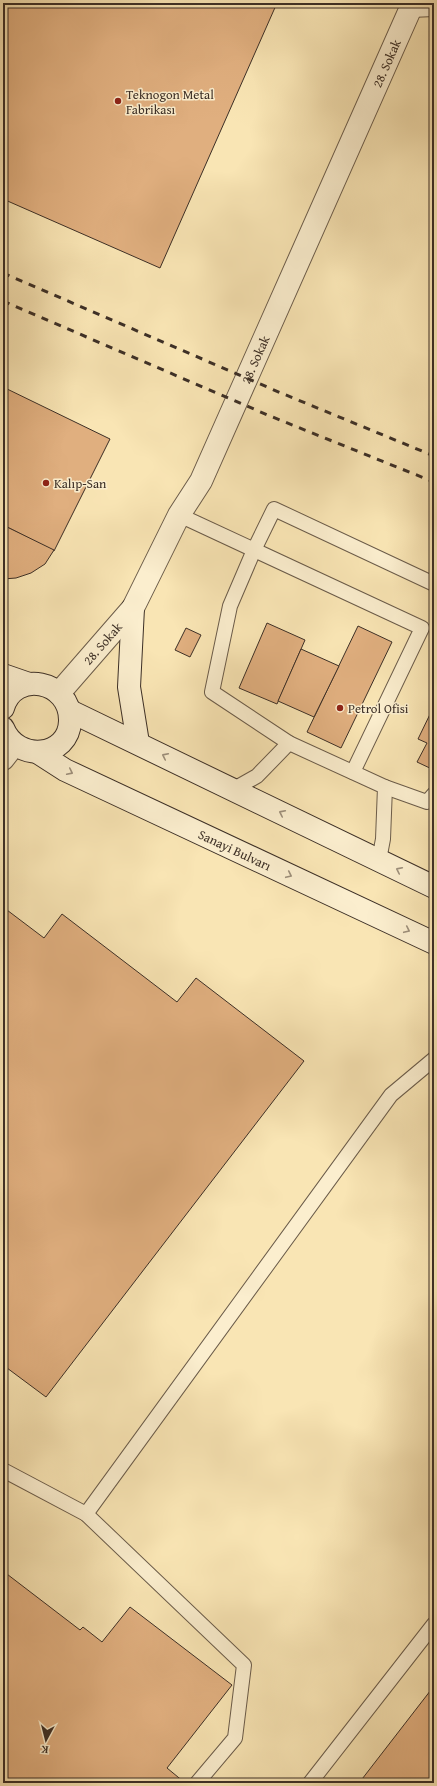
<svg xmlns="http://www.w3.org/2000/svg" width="437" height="1786" font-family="'Gentium Book Plus',serif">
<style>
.building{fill:#e0af7f;stroke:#3c2f26}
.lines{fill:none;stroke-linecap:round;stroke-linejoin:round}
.service-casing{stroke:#6b5c4a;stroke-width:16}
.minor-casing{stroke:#6b5c4a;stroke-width:24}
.secondary-casing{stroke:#3c2f26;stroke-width:24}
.service{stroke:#fbeece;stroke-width:14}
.minor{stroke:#fbeece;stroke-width:22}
.secondary{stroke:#fbeece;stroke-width:22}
.rail{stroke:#3c2f26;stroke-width:3;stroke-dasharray:7 7;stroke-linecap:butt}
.oneway{stroke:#9c8e7a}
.poi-dot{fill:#8f2418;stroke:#fbeece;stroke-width:1.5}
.labels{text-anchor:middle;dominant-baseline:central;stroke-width:3;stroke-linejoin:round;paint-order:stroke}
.street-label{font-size:13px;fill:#3c2f26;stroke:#fbeece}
.poi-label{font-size:13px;fill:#3c2f26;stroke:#fbeece;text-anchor:start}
</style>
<rect width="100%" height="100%" fill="#f9e5b4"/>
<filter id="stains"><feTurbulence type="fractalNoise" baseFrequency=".005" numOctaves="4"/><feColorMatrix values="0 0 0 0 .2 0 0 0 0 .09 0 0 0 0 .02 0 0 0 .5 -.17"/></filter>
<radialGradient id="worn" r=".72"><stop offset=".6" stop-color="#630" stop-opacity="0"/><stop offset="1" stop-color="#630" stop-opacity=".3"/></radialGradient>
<g class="building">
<polygon points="3,3 277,3 160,268 3,199"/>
<polygon points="3,387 110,439 54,551 5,526 3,530"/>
<polygon points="5,526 54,550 45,564 31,573 16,578 3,579 3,530"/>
<polygon points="267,623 305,640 277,704 239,688"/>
<polygon points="358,626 392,642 341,748 307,732"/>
<polygon points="186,628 201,635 190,657 175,650"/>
<polygon points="301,649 339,666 314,717 278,701"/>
<polygon points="434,706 434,770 417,762 427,743 418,739"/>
<polygon points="3,907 44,938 62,914 177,1002 196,978 304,1061 46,1397 3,1365"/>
<polygon points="3,1571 80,1630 83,1627 102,1642 130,1607 232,1685 167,1768 184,1782 183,1783 3,1783"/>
<polygon points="434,1686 434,1783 359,1783"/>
</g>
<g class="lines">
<defs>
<g id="service">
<polyline points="179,515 422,628 353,772"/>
<polyline points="289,743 212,692 230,606 254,550 274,509 434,584"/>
<polyline points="385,787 427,802 434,794"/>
<polyline points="234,789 257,776 289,743 385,787 383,839 379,860"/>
<polyline points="3,1470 86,1514 244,1665 235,1738 197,1783"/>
<polyline points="86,1514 391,1095 434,1059"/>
<polyline points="310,1783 434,1624"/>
</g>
<g id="minor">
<polyline points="411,6 434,5"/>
<path id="s1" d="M 59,693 L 133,608 L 179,515 L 201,481 L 413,3"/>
<polyline points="3,759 14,745"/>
</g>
<g id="secondary">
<polyline points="133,608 129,687 138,743"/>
<polyline points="3,675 29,684"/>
<path d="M 3,708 C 14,669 71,680 70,721 C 69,758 17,763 3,728"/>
<polyline points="70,711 434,887"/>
<path id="s2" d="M 37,752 L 65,770 L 434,943"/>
</g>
</defs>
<use href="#service" class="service-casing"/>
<use href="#minor" class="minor-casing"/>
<use href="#secondary" class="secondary-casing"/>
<use href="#service" class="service"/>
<use href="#minor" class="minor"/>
<use href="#secondary" class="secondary"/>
<g class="rail">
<polyline points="3,273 281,393 434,456"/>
<polyline points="3,301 270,416 434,482"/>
</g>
</g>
<defs><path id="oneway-chevron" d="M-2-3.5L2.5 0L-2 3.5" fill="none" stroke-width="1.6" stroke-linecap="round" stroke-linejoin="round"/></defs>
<g class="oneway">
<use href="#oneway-chevron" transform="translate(165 756) rotate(-154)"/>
<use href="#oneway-chevron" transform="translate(70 772) rotate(26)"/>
<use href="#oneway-chevron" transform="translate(282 813) rotate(-154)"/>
<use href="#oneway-chevron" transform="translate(399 870) rotate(-154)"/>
<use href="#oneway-chevron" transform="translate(289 875) rotate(25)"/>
<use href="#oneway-chevron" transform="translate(407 930) rotate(25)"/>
</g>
<g class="poi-dot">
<circle cx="118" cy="101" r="4"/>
<circle cx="46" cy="483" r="4"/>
<circle cx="340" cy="708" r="4"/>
</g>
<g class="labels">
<g class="street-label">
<text stroke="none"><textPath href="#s1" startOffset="714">28. Sokak</textPath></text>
<text stroke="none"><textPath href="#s1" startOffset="390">28. Sokak</textPath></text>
<text stroke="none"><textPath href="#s1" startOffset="66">28. Sokak</textPath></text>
<text stroke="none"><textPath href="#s2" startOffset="221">Sanayi Bulvarı</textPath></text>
</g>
<g class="poi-label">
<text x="126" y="94">Teknogon Metal<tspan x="126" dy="15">Fabrikası</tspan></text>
<text x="54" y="483">Kalıp-San</text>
<text x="348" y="708">Petrol Ofisi</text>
</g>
</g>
<rect width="437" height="1786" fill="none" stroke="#f9e5b4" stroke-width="16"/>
<rect x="4" y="4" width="429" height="1778" fill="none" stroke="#3c2f26" stroke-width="2"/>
<rect x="8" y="8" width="421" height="1770" fill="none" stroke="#3c2f26"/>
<g transform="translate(46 1740) rotate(187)" stroke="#fbeece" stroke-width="3" paint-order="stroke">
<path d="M0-3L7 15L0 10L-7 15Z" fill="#3c2f26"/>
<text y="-6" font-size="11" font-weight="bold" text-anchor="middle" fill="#3c2f26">K</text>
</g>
<rect width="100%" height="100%" filter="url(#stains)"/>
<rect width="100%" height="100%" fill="url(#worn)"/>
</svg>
